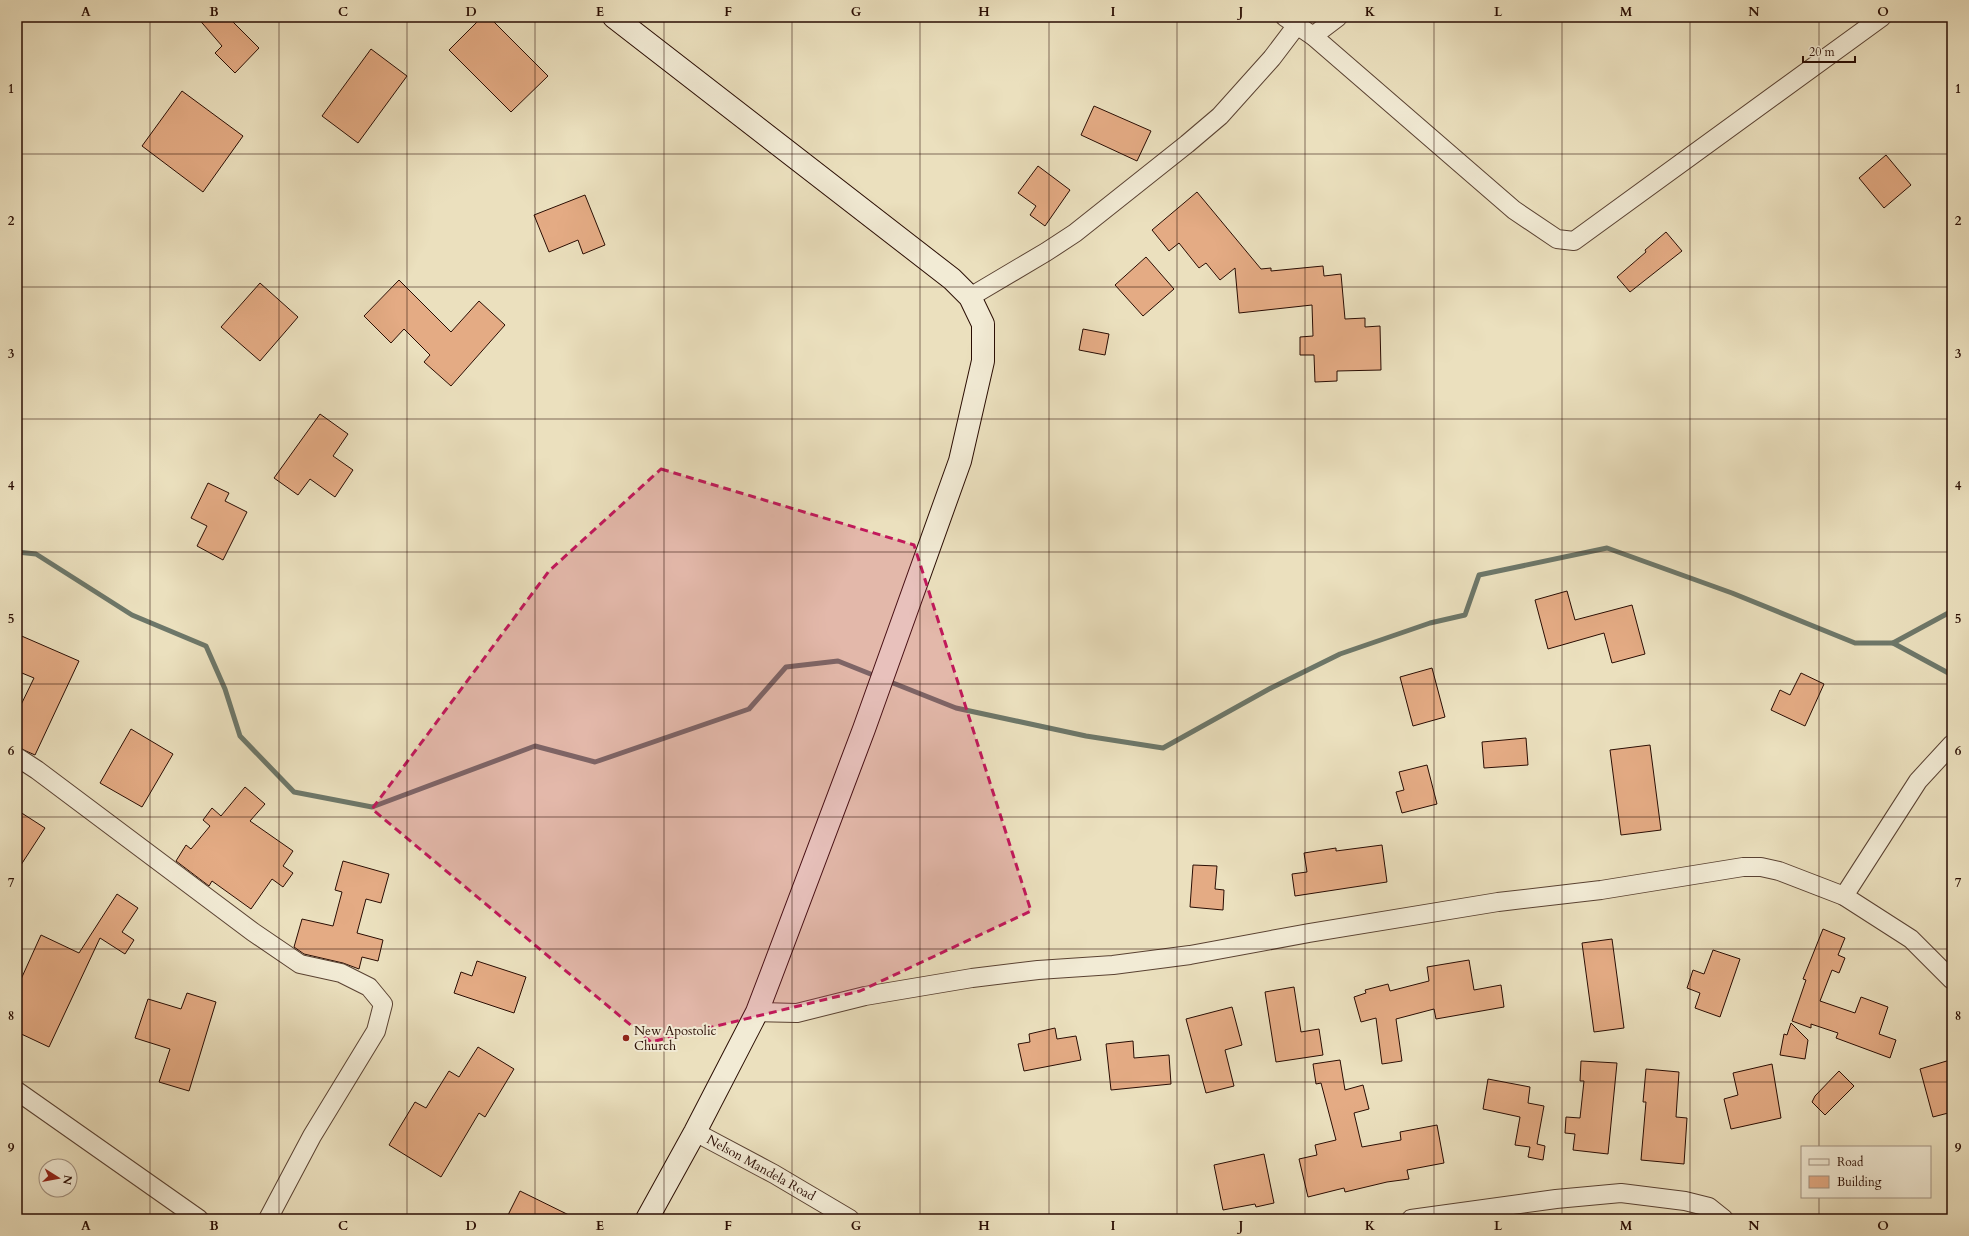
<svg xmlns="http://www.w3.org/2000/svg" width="1969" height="1236" font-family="Cardo,serif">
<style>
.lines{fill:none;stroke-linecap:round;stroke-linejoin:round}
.stream{stroke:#6d7769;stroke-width:5}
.building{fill:#e4ab84;stroke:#2a0d03}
.street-casing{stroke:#5a4232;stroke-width:20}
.secondary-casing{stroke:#2a0d03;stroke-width:24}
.street{stroke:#f2ebd5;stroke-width:18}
.secondary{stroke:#f2ebd5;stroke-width:22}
.marked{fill:#c2185b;fill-opacity:0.2;stroke:#c2185b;stroke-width:3;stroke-dasharray:8 5;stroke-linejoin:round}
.grid{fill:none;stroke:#2a0d03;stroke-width:1;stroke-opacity:0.55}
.poi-dot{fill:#8f2418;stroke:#f2ebd5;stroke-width:1.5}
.labels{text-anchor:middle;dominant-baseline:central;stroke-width:4;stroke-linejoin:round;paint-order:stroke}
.poi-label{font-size:13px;fill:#2a0d03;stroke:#f2ebd5;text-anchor:start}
.street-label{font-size:13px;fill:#2a0d03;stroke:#f2ebd5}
.neatline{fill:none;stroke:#2a0d03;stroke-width:1.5}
.grid-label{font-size:13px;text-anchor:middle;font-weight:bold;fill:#2a0d03}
</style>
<rect width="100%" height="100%" fill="#ebe0be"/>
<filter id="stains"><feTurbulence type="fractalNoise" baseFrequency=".005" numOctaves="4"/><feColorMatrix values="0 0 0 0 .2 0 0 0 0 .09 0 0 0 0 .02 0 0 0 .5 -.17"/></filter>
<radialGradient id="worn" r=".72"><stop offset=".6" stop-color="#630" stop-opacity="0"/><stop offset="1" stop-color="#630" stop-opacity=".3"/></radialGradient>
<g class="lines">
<g class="stream">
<polyline points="17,552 36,554 132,615 206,646 225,689 240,736 294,792 372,807 535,746 595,762 749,709 786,667 838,661 878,677"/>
<polyline points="1893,643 1952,611"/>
<polyline points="888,681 956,708 1086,736 1163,748 1271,688 1340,654 1430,623 1465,615 1479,575 1607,548 1732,593 1855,643 1893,643 1952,675"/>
</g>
</g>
<g class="building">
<polygon points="197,17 228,17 259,48 235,73 215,53 222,46"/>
<polygon points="482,17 489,17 548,76 511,112 449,50"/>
<polygon points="371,49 407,76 358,143 322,116"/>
<polygon points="182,91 243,136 203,192 142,146"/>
<polygon points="1094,106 1151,131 1137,161 1081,135"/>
<polygon points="1886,155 1911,185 1884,208 1859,178"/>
<polygon points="1038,166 1070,190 1045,226 1030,215 1036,206 1018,193"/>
<polygon points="1197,192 1261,269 1271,268 1271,271 1323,266 1324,276 1341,274 1345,319 1365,318 1365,327 1380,326 1381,370 1337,371 1337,381 1315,382 1314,355 1300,355 1300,337 1313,336 1312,305 1239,313 1235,268 1220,280 1206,263 1199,268 1179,243 1169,251 1152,230"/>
<polygon points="585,195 605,245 583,254 578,240 549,252 534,215"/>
<polygon points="1666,232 1682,251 1630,292 1617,277 1646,252 1645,250"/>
<polygon points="1146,257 1174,289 1143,316 1115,285"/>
<polygon points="399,280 451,332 479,301 505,325 451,386 424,362 430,355 404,329 391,343 364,316"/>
<polygon points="260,283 298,317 260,361 221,327"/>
<polygon points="1083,329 1109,334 1105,355 1079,350"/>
<polygon points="320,414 348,434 333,456 353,470 335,497 310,479 298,495 274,478"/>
<polygon points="208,483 229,493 225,501 247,512 223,560 197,546 207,526 191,518"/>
<polygon points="1567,591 1575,620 1632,605 1645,654 1612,663 1604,633 1548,649 1535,600"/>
<polygon points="17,634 79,661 35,755 17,747 17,713 34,678 17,671"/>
<polygon points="1432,668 1445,717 1413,726 1400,677"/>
<polygon points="1801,673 1824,684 1805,726 1771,710 1780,690 1790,695"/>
<polygon points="131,729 173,754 142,807 100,783"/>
<polygon points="1526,738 1528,765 1484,768 1482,742"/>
<polygon points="1650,745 1661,830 1621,835 1610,750"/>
<polygon points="1427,765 1437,804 1402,813 1396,792 1404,790 1399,772"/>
<polygon points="245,787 265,804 250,821 293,851 283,866 293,873 283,887 272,879 251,909 212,881 209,886 176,861 186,845 191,849 210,826 203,820 212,808 221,816"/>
<polygon points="17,810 45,828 17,871"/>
<polygon points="1382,845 1387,882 1295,896 1292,874 1307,872 1304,853 1336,848 1336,851"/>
<polygon points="343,861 389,874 381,903 366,899 357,933 383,940 378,961 362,957 359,969 343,963 304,954 294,947 302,919 333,926 342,892 335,890"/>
<polygon points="1193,865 1217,866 1215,889 1224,890 1223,910 1190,907"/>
<polygon points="117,894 138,908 122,932 134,940 125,954 100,938 49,1047 17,1032 17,988 41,935 79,953"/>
<polygon points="1823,929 1845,938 1838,955 1845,958 1839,973 1832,970 1820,1001 1855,1013 1861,997 1888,1007 1879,1034 1896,1040 1890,1058 1836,1038 1838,1033 1811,1024 1811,1028 1792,1021 1806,980 1803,979"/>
<polygon points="1612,939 1624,1028 1594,1032 1582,943"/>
<polygon points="1713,950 1740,959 1720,1017 1695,1008 1700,993 1687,988 1693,970 1704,974"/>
<polygon points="1469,960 1474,990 1501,985 1504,1007 1436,1019 1434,1009 1396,1019 1402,1061 1382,1064 1376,1018 1361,1022 1354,997 1366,993 1365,990 1388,984 1390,991 1429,981 1427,967"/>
<polygon points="477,961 526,977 514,1013 454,993 461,972 472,976"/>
<polygon points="1294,987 1301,1032 1319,1029 1323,1055 1276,1062 1265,992"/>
<polygon points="187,993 216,1002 189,1091 159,1082 170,1049 135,1038 148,999 181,1009"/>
<polygon points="1232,1007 1242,1045 1225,1050 1234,1086 1206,1093 1186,1019"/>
<polygon points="1791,1023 1808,1040 1805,1059 1780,1055 1784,1034 1787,1035"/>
<polygon points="1055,1028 1057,1039 1076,1036 1081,1060 1024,1071 1018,1044 1030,1042 1029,1034"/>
<polygon points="1133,1041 1134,1058 1169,1055 1171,1084 1111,1090 1106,1044"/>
<polygon points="478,1047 514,1069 485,1117 479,1113 441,1177 389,1145 415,1102 426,1108 449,1071 459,1077"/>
<polygon points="1340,1060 1345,1090 1363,1085 1369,1109 1354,1113 1362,1147 1401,1140 1400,1132 1437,1125 1444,1163 1407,1170 1409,1179 1387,1182 1345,1192 1344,1188 1308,1197 1299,1159 1317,1155 1315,1145 1336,1140 1321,1083 1316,1084 1313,1064"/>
<polygon points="1950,1060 1952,1068 1952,1112 1933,1117 1920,1069"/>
<polygon points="1581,1061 1617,1063 1608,1154 1573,1150 1575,1134 1565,1133 1566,1117 1580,1118 1584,1081 1580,1081"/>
<polygon points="1772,1064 1781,1118 1731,1129 1724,1099 1738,1095 1733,1073"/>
<polygon points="1646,1069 1679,1072 1676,1117 1687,1118 1684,1164 1641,1160 1646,1102 1643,1102"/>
<polygon points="1839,1071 1854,1086 1825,1115 1812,1102 1815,1096"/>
<polygon points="1488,1079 1530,1087 1528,1103 1544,1106 1537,1144 1545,1146 1543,1160 1528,1157 1530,1147 1515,1145 1520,1117 1483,1109"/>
<polygon points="1264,1154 1274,1203 1256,1207 1255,1204 1223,1210 1214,1165"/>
<polygon points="520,1191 577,1219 506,1219"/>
</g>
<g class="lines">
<defs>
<g id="street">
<polyline points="1285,17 1313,36 1514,210 1557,239 1574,241 1882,17"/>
<polyline points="1313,36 1338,17"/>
<polyline points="970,297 1046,252 1075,233 1187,144 1220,116 1272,58 1297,25"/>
<polyline points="17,757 37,770 253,932 300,964 341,973 369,987 383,1004 376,1031 312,1136 268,1219"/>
<polyline points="1844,896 1918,781 1952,744"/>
<polyline points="757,1012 797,1013 865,996 972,978 1038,970 1113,965 1190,955 1309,933 1498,902 1601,890 1743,867 1761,867 1779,871 1844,896 1911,939 1952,980"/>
<polyline points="17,1091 199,1219"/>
<polyline points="695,1132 774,1174 850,1219"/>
<polyline points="1411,1219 1556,1199 1621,1193 1685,1201 1709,1207 1724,1219"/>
</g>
<polyline id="secondary" points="614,17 952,279 970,297 983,324 983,361 960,461 864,729 770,978 757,1012 695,1132 647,1219"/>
</defs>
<use href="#street" class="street-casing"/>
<use href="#secondary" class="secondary-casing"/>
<use href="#street" class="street"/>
<use href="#secondary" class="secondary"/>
</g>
<path class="marked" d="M 661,469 L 914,545 L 1031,911 L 860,991 L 651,1042 L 372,809 L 549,571 Z"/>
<path class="grid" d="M 150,17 L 150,1219M 279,17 L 279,1219M 407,17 L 407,1219M 535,17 L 535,1219M 664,17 L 664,1219M 792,17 L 792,1219M 920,17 L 920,1219M 1049,17 L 1049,1219M 1177,17 L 1177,1219M 1305,17 L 1305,1219M 1434,17 L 1434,1219M 1562,17 L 1562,1219M 1690,17 L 1690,1219M 1819,17 L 1819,1147M 17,154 L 1952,154M 17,287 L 1952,287M 17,419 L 1952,419M 17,552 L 1952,552M 17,684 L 1952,684M 17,817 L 1952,817M 17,949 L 1952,949M 17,1082 L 1952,1082M 1819,1197 L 1819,1219"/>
<circle class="poi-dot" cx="626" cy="1038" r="4"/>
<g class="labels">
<g class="poi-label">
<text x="634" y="1031">New Apostolic<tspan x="634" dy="15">Church</tspan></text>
</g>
<g class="street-label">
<text transform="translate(761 1168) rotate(29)">Nelson Mandela Road</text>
</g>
</g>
<rect width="1969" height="1236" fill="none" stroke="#ebe0be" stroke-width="44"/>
<rect x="1801" y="1146" width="130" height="52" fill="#f2ebd5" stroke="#a29281"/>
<rect x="1809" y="1159" width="20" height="6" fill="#f2ebd5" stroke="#a29281"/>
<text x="1837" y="1166" font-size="12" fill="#2a0d03">Road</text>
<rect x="1809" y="1176" width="20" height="12" fill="#e4ab84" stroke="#a29281"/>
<text x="1837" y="1186" font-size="12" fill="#2a0d03">Building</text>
<g transform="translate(58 1178) rotate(101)"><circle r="19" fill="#f2ebd5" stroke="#a29281"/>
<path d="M0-3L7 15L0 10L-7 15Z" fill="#8f2418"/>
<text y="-6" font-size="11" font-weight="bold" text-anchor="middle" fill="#2a0d03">N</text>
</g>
<path d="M1803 56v6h52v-6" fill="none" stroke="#2a0d03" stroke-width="2"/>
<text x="1809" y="56" font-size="12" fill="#2a0d03" stroke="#f2ebd5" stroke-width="3" paint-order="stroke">20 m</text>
<rect x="22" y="22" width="1925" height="1192" class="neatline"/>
<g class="grid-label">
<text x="86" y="16">A</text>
<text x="214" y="16">B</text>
<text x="343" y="16">C</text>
<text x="471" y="16">D</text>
<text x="600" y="16">E</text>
<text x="728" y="16">F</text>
<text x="856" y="16">G</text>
<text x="984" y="16">H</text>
<text x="1113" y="16">I</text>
<text x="1241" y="16">J</text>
<text x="1370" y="16">K</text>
<text x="1498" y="16">L</text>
<text x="1626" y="16">M</text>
<text x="1754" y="16">N</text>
<text x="1883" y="16">O</text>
<text x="11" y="93">1</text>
<text x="1958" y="93">1</text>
<text x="11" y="225">2</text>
<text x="1958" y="225">2</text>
<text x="11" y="358">3</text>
<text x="1958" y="358">3</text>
<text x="11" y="490">4</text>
<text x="1958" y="490">4</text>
<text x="11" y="623">5</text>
<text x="1958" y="623">5</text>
<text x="11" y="755">6</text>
<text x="1958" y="755">6</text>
<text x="11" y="887">7</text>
<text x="1958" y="887">7</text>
<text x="11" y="1020">8</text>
<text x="1958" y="1020">8</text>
<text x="11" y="1152">9</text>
<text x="1958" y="1152">9</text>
<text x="86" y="1230">A</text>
<text x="214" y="1230">B</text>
<text x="343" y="1230">C</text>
<text x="471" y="1230">D</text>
<text x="600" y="1230">E</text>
<text x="728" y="1230">F</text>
<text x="856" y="1230">G</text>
<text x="984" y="1230">H</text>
<text x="1113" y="1230">I</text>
<text x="1241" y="1230">J</text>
<text x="1370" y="1230">K</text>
<text x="1498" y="1230">L</text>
<text x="1626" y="1230">M</text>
<text x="1754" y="1230">N</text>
<text x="1883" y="1230">O</text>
</g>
<rect width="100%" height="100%" filter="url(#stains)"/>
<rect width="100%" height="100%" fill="url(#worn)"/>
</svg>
